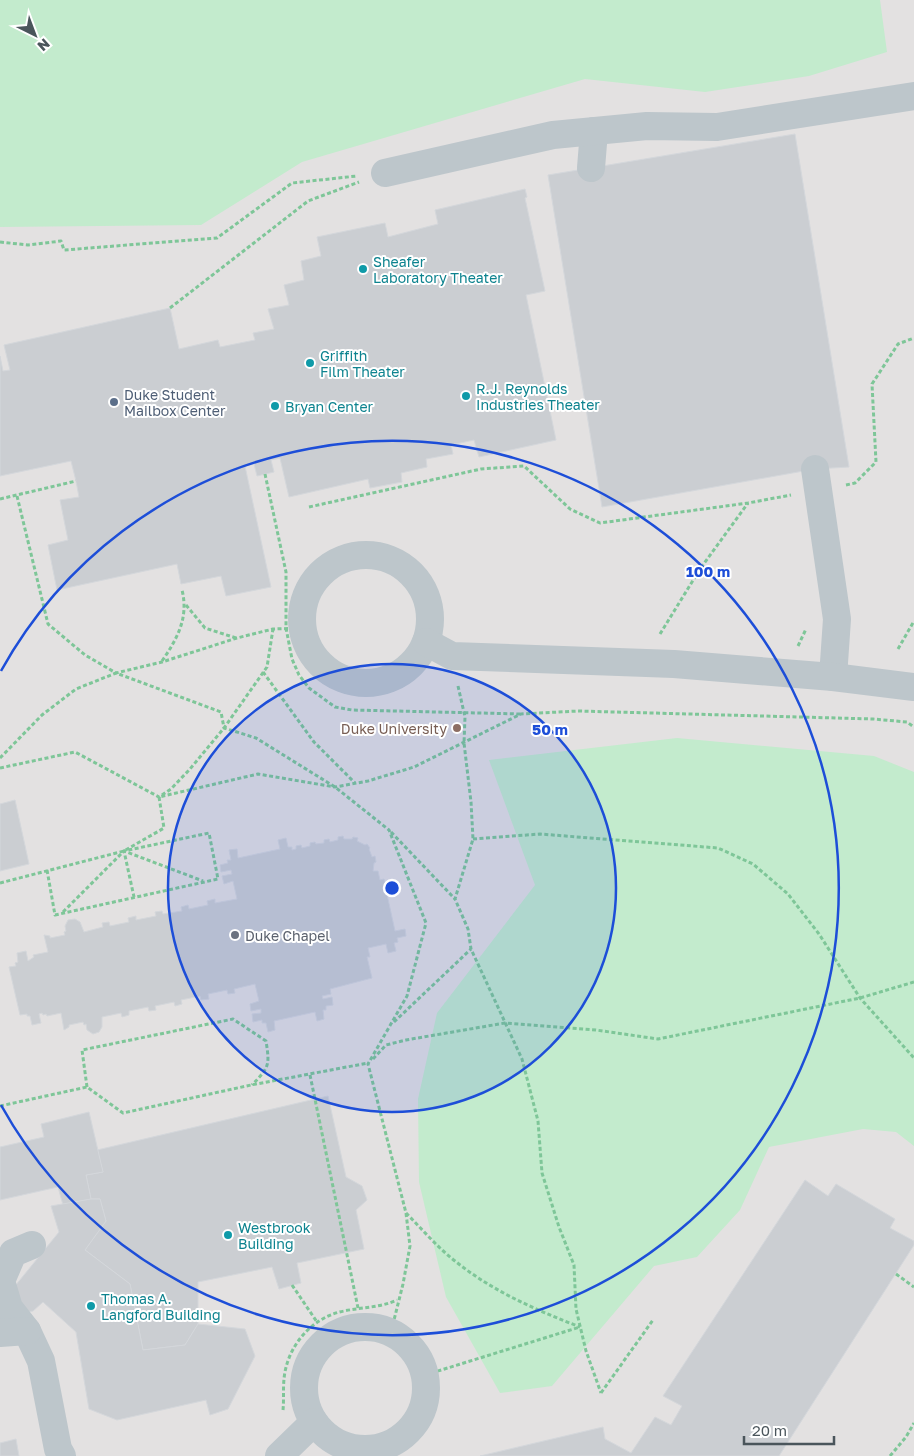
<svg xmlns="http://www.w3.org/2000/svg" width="914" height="1456" font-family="'Golos Text',sans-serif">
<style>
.education{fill:#e3e1e1}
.green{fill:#c3ebcd}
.building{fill:#cbced2;stroke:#d4d7db}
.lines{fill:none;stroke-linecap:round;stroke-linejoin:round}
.path{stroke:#7ec698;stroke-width:3;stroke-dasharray:4 2.5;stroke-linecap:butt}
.minor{stroke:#bdc6cb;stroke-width:28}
.ring{fill:none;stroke:#1d4ed8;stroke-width:2.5}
.culture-dot{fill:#0f9aa8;stroke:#fff;stroke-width:2}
.service-dot{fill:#5c6f8a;stroke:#fff;stroke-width:2}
.education-dot{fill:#8d6e63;stroke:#fff;stroke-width:2}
.worship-dot{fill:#6b7280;stroke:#fff;stroke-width:2}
.labels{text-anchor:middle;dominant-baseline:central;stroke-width:4;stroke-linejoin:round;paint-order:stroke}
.culture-label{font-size:14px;fill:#0d838f;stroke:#fff;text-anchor:start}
.service-label{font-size:14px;fill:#4e5e75;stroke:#fff;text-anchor:start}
.education-label{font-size:14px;fill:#785e54;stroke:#fff;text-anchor:end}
.worship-label{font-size:14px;fill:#5b616d;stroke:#fff;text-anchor:start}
.centre{fill:#1d4ed8;stroke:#fff;stroke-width:2.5}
.ring-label{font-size:15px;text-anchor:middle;font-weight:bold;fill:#1d4ed8;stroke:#fff;stroke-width:4;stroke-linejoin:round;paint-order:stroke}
</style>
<rect width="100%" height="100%" fill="#f2f0f0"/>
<rect class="education" x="0" y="0" width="914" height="1456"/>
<g class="green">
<polygon points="0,0 880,0 887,52 809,76 705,92 585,79 302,162 201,225 0,227"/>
<polygon points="677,738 874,756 914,772 914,1146 896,1132 863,1129 769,1147 740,1210 697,1257 654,1266 552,1386 500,1393 446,1297 419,1182 418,1099 437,1013 535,885 489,760"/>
</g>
<g class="building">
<polygon points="795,134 849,467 815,469 602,507 548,175"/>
<polygon points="525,189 527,197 525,198 545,291 526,295 556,440 479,457 474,440 451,445 453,454 426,459 427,467 401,473 402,482 370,488 368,479 289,497 280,458 271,460 274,472 257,476 254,464 245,466 271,587 226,596 221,576 181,584 177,564 57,590 48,545 68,540 60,500 79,497 76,481 71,461 0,476 0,356 3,371 10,370 4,345 170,308 179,349 218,340 220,347 255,340 253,333 274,329 268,309 289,305 284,285 304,280 301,261 321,256 317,237 385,223 388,237 438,224 435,210"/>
<polygon points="15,800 29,864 0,871 0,804"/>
<polygon points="343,836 344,839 352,839 353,837 358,838 357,841 365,845 367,844 370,848 369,849 372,857 375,856 376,862 374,863 373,871 378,871 380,880 384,879 385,882 394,880 396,888 386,890 395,931 405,929 406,936 397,938 398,942 394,943 396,951 388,953 386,944 368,948 370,957 367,957 372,978 330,989 331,994 322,996 323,999 332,997 333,1005 326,1006 326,1010 323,1010 324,1019 317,1021 315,1012 274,1021 275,1030 268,1032 266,1023 262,1023 262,1020 253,1022 252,1014 261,1013 261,1009 251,1011 250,1004 259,1001 255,984 234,989 235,993 228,994 227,990 208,994 209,999 201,1000 200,996 181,1000 182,1004 175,1006 174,1002 155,1006 156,1010 149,1011 148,1007 129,1011 129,1015 122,1017 121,1013 102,1017 102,1027 99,1032 93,1034 87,1030 86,1024 84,1025 83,1022 69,1025 69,1027 64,1030 61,1013 47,1016 46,1014 43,1015 42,1013 39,1014 41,1023 32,1025 30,1016 27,1016 27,1014 20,1015 9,967 16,966 15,963 18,962 17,953 26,951 28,961 34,957 33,955 48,952 44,935 50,936 50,938 65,935 64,932 66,931 65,926 68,920 75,919 80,922 84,932 103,927 102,923 109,922 110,926 129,922 128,918 136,916 136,920 156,916 155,912 162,911 163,914 182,911 181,907 188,905 189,909 208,905 207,901 215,899 215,903 237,899 233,881 224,884 222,876 232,874 231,870 221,872 220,865 228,863 227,860 231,860 229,850 237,849 238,858 280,849 278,840 286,838 288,847 292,847 292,850 296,849 296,846 301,845 302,848 310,846 310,843 315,842 316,844 324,843 324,840 329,839 330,842 338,840 338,837"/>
<polygon points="328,1096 346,1177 362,1186 367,1200 356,1210 364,1249 297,1263 301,1283 279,1289 272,1267 198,1282 198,1324 185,1345 143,1350 130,1284 85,1250 106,1221 100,1199 91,1199 86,1175 103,1172 97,1150"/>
<polygon points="89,1112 103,1172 86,1175 91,1199 63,1205 58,1187 0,1200 0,1147 44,1137 41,1124"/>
<polygon points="805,1180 828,1196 836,1184 895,1219 890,1228 914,1241 914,1245 779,1456 480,1456 603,1427 605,1439 631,1453 655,1417 671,1425 682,1406 663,1396"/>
<polygon points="91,1199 100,1199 106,1221 85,1250 130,1284 143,1350 185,1345 198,1324 245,1329 255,1356 228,1409 210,1415 206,1400 117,1420 89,1409 76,1332 43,1302 33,1311 20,1313 15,1286 59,1232 51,1206"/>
<polygon points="16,1439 19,1456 0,1456 0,1443"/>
</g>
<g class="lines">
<g class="path">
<polyline points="0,242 28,245 61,241 64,250 217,238 292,183 357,176"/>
<polyline points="170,308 308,201 359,182"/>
<polyline points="265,474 286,572 286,628 292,659 299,675 309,688 335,707 352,710 521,714"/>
<polyline points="846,485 855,483 876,462 872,384 898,344 914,338"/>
<polyline points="17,496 48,624 85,655 116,673 162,662 237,638 273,629 303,628"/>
<polyline points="0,499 76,481"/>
<polyline points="309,507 481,469 524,466 570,509 600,523 748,503 791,495"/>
<polyline points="186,605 205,628 236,638"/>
<polyline points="660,634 700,569 748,503"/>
<polyline points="798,646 806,629"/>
<polyline points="898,649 914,621"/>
<path d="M 162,661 C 177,639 189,618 182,590"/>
<polyline points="263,672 314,742 355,783"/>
<polyline points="458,686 465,717 464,743 471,802 473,839 455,899 468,929 471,949 522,1059 538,1121 542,1173 559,1227 574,1265 576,1309 586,1351 601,1393"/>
<polyline points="0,758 42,715 76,689 116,673 221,712 224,728 256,738 335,787 389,830 426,923 407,996 368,1064 406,1213 410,1246 403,1284 391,1332"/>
<polyline points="0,768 75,752 159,797 171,789 190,769 224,728 267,667 273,629"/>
<polyline points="391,832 455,899"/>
<polyline points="473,839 540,834 718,848 753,864 788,894 819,934 860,998 914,1058"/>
<polyline points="47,870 55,915 218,879 209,833 124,851 134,897"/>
<polyline points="0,883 124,851 164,828 159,797 258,774 335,787 368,781 414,767 521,714 578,711 873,719 907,722 914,727"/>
<polyline points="63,912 124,851 203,881"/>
<polyline points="394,1022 471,949"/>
<polyline points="373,1059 386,1045 406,1040 505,1023 596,1030 658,1039 860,998 914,982"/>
<polyline points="310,1075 358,1308"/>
<path d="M 87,1087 L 82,1050 L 233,1019 L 266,1041 C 270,1066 269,1067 252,1085"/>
<polyline points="0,1106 87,1087 123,1113 251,1085 368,1063"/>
<path d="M 406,1213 C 422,1229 437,1247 455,1261 C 492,1291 536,1310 580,1327"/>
<polyline points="896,1274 914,1287"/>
<polyline points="292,1285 317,1322"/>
<polyline points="425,1375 580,1327"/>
<polyline points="601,1393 653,1320"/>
<path d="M 283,1410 C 284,1400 283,1389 284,1379 C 287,1346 312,1317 344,1311 C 363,1307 379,1308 397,1300"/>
<polyline points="369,1450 370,1456"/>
<polyline points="890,1456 906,1437 914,1423"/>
</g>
<g class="minor">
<polyline points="591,168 594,131"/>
<polyline points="385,173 553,135 647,126 717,127 914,96"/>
<polyline points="815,469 837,619 833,677"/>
<circle cx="366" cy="619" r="64"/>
<polyline points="426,642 452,656 674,664 833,677 914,687"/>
<polyline points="32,1245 13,1253 1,1281 9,1308 27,1331 41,1361 58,1449 62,1456"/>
<circle cx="365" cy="1388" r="61"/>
<polyline points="0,1333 27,1331"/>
<polyline points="279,1456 314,1422"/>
</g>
</g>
<circle cx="392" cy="888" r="224" fill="#1d4ed8" fill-opacity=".12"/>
<g class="ring">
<circle cx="392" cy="888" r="224"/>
<path d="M1 671A447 447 0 1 1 1 1105"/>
</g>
<g class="culture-dot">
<circle cx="363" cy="269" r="5"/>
<circle cx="310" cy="363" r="5"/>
<circle cx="466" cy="396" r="5"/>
<circle cx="275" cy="406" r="5"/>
<circle cx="228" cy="1235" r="5"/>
<circle cx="91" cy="1306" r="5"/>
</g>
<circle class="service-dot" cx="114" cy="402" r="5"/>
<circle class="education-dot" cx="457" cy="728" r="5"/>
<circle class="worship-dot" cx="235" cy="935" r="5"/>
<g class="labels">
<g class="culture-label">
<text x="373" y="261">Sheafer<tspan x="373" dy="16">Laboratory Theater</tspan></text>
<text x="320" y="355">Griffith<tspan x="320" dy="16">Film Theater</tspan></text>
<text x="476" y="388">R.J. Reynolds<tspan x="476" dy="16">Industries Theater</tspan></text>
<text x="285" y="406">Bryan Center</text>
<text x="238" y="1227">Westbrook<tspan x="238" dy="16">Building</tspan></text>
<text x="101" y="1298">Thomas A.<tspan x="101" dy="16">Langford Building</tspan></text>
</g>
<g class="service-label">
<text x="124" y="394">Duke Student<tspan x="124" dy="16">Mailbox Center</tspan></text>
</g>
<g class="education-label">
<text x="447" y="728">Duke University</text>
</g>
<g class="worship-label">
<text x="245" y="935">Duke Chapel</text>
</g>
</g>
<circle cx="392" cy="888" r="8" class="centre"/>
<g class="ring-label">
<text x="708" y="577">100 m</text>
<text x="550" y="735">50 m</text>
</g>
<g transform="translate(35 35) rotate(138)" stroke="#ffffff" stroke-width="4" paint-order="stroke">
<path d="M0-4L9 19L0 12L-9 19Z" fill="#4a555b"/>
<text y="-8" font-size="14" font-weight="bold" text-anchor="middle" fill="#4a555b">N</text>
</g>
<path d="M744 1436v8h90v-8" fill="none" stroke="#4a555b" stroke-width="2.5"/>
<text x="752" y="1436" font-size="15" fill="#4a555b" stroke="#ffffff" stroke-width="4" paint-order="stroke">20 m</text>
</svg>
